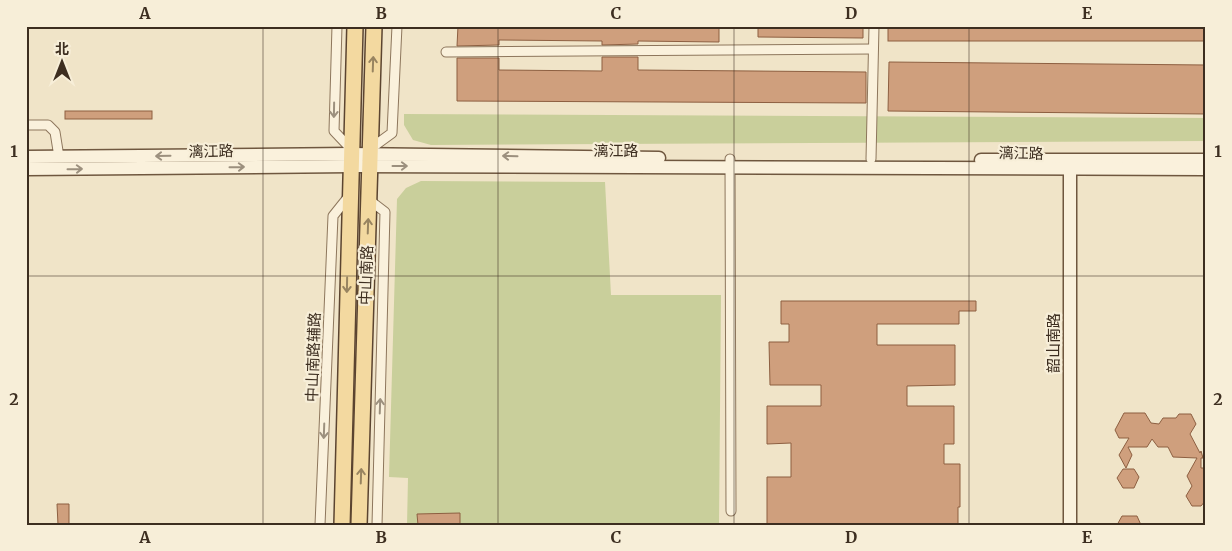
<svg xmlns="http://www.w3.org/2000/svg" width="1232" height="551" font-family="Merriweather,'Noto Sans SC',serif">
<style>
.green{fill:#c9cf9b}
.building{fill:#cf9f7d;stroke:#8d5f41}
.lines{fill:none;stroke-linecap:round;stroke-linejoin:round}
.street-casing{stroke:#8d765c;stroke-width:11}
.secondary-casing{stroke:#6f573f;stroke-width:15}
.primary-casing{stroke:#5b4430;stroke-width:18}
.street{stroke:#faf1dc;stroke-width:9}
.secondary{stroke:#faf1dc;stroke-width:12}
.primary{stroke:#f3d9a0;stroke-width:15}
.oneway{stroke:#988460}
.oneway2{stroke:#9c907e}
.grid{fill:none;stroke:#3d2e20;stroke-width:1;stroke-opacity:0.55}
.labels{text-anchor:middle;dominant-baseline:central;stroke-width:4.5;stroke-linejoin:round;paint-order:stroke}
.street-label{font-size:15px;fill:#3d2e20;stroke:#f7eed8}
.neatline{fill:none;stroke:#3d2e20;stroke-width:2}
.grid-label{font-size:16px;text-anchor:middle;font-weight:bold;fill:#3d2e20}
</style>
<rect width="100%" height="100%" fill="#f0e4c8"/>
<g class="green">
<polygon points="404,114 1206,118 1206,141 431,145 413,140 404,125"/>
<polygon points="421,181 605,182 611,295 721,295 719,525 407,525 408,478 389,477 397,199 406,188"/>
</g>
<g class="building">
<polygon points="458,26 719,26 719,42 638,41 638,44 602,45 602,41 499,40 499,45 457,46"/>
<polygon points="758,26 863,26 863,38 758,37"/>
<rect x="888" y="26" width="318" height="15"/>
<polygon points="602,57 638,57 638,70 866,72 866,103 457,101 457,58 499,58 499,70 602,71"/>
<polygon points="889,62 1206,65 1206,114 888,111"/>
<rect x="65" y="111" width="87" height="8"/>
<polygon points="781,301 976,301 976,311 959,311 959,324 877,324 877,345 955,345 955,385 907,386 907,406 954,406 954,444 944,444 944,464 960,464 960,507 958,507 958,525 767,525 767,477 791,477 791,443 767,444 767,406 821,406 821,385 770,385 769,342 789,342 789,324 781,324"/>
<polygon points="1124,413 1145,413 1151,423 1159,424 1163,418 1176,418 1179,414 1191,414 1196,424 1190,434 1200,453 1201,451 1203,458 1201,458 1201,468 1206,468 1206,500 1201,506 1192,506 1186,496 1192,486 1187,476 1197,458 1173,457 1168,447 1158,447 1152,439 1147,447 1128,447 1132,455 1126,468 1119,455 1129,438 1119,438 1115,430"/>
<polygon points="1123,469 1134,469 1139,477 1134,488 1123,488 1117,478"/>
<polygon points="57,504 69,504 69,525 58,525"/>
<polygon points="460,513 460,525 418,525 417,514"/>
<polygon points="1122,516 1137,516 1141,525 1117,525"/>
</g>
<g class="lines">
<defs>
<g id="street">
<polyline points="337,26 334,131 351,149"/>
<polyline points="446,52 873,49"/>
<polyline points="26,125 48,125 55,132 59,157"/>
<polyline points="370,149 392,133 397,26"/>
<polyline points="730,159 731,511"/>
<polyline points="871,159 874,26"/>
<polyline points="368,199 385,212 377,525"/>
<polyline points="320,525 333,216 349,196"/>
</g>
<g id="secondary">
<polyline points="26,157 351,154 659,158"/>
<polyline points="981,160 1206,160"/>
<polyline points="26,169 351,166 1206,169"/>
<polyline points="1070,525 1070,163"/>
</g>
<g id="primary">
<polyline points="342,525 355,26"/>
<polyline points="359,525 374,26"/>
</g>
</defs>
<use href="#street" class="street-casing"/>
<use href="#secondary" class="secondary-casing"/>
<use href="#primary" class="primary-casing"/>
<use href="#street" class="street"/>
<use href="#secondary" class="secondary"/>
<use href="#primary" class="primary"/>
</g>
<defs><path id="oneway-shaft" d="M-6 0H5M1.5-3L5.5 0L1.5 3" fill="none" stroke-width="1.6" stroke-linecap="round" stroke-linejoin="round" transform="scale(1.25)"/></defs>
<g class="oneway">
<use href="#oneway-shaft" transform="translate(373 64) rotate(-88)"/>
<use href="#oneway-shaft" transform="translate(368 226) rotate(-88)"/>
<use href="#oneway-shaft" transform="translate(347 285) rotate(91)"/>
<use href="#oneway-shaft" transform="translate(361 476) rotate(-88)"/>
</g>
<g class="oneway2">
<use href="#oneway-shaft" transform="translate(334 110) rotate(91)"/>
<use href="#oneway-shaft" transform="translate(163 156) rotate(179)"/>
<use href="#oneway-shaft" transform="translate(510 156) rotate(-179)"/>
<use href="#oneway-shaft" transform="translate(400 166)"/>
<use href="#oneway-shaft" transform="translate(237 167) rotate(-1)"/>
<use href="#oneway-shaft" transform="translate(75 169) rotate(-1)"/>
<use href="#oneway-shaft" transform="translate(380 406) rotate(-88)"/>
<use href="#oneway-shaft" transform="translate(324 431) rotate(92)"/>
</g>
<path class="grid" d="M 263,26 L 263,525M 498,26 L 498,525M 734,26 L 734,525M 969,26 L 969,525M 26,276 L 1206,276"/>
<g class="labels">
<g class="street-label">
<text x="616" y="150">漓江路</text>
<text transform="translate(211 151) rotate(-1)">漓江路</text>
<text transform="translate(1021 153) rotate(1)">漓江路</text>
<text transform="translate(366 275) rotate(-88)">中山南路</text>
<text transform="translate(1053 343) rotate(-90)">韶山南路</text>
<text transform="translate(313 357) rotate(-88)">中山南路辅路</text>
</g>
</g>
<rect width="1232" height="551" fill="none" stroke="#f7eed8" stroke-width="55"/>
<g transform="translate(62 62)" stroke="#f7eed8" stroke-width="4" paint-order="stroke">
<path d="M0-4L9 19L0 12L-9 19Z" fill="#3d2e20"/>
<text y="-8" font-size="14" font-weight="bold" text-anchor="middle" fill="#3d2e20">北</text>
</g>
<rect x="28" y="28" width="1176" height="496" class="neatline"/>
<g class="grid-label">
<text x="145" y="19">A</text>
<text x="381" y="19">B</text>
<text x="616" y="19">C</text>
<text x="851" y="19">D</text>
<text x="1087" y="19">E</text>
<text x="14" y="157">1</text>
<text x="1218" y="157">1</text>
<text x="14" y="405">2</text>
<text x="1218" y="405">2</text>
<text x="145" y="543">A</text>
<text x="381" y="543">B</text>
<text x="616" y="543">C</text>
<text x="851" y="543">D</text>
<text x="1087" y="543">E</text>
</g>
</svg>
